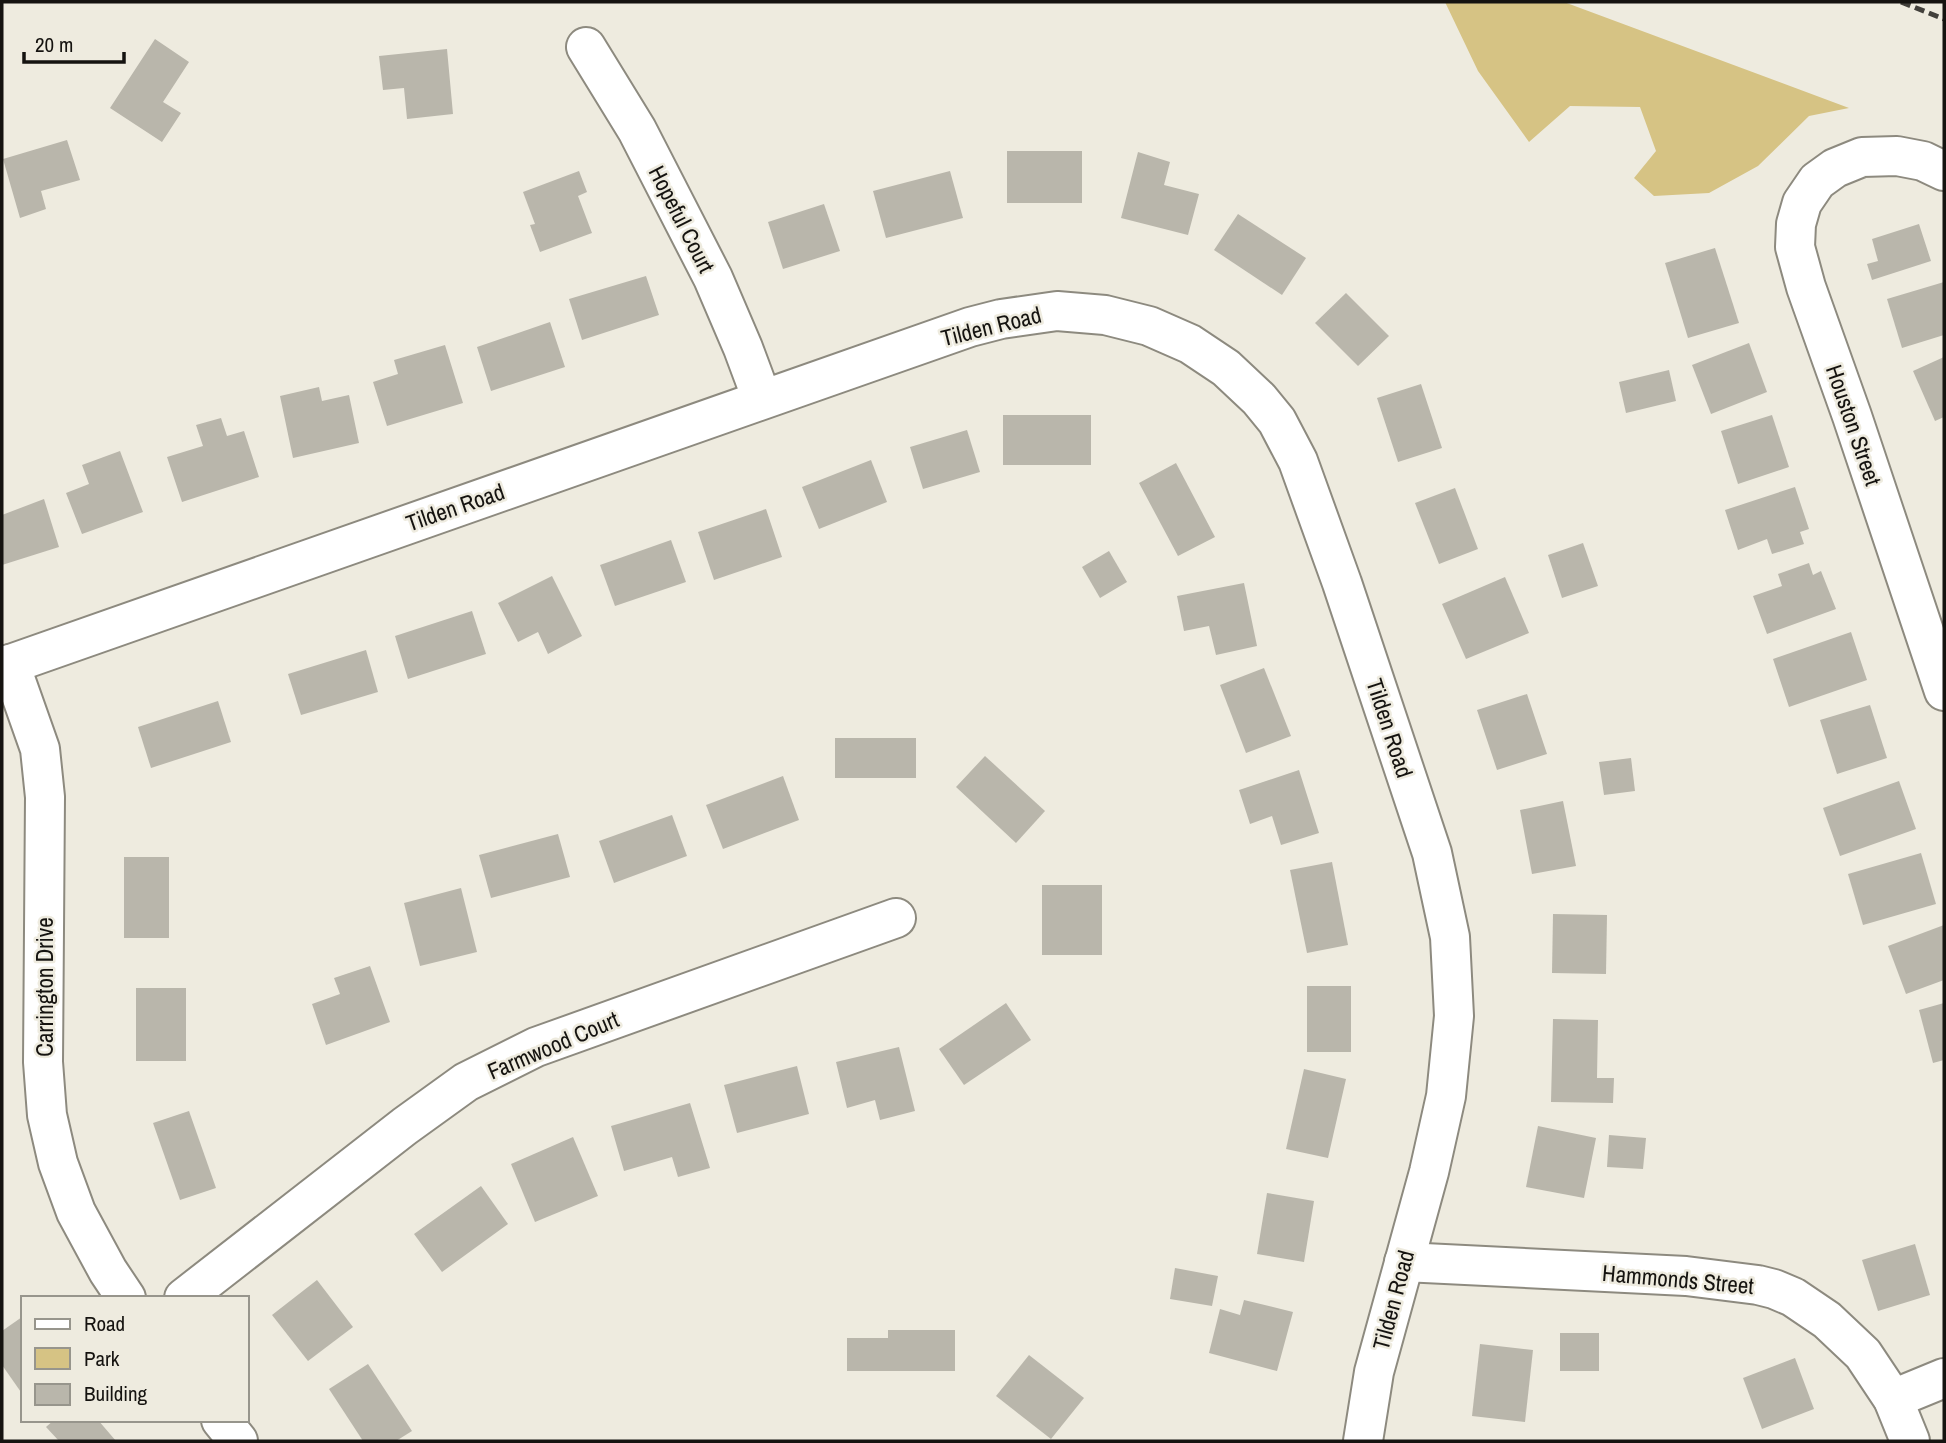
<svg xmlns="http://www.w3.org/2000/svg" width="1946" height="1443" font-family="'Archivo Narrow',sans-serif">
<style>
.green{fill:#d6c384}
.building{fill:#b9b6ab}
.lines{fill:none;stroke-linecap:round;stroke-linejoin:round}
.minor-casing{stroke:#8d8a7f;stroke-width:42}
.minor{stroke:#fff;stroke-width:38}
.rail{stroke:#42403b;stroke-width:5;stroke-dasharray:10 5;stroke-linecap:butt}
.labels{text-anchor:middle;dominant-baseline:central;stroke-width:5;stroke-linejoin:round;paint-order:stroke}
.street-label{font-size:23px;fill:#151310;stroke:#eeebdf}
</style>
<rect width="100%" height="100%" fill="#eeebdf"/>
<polygon class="green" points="1445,2 1564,2 1849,108 1809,116 1758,166 1709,193 1654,196 1634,178 1656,151 1640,107 1570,106 1529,142 1478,71"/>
<g class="building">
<polygon points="155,39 189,62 163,102 181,113 162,142 110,108"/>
<polygon points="447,49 453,114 407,119 404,88 383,90 379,56"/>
<polygon points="67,140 80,180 41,191 46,209 20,218 3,159"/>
<rect x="1007" y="151" width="75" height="52"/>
<polygon points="1138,152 1170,162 1164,185 1199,194 1188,235 1121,218"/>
<polygon points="579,171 587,192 578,196 592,233 540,252 530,225 535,224 523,192"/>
<polygon points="950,171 963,218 886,238 873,191"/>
<polygon points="824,204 840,251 783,269 768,222"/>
<polygon points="1238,214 1306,258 1282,295 1214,250"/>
<polygon points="1919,224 1931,261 1872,280 1867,264 1878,261 1872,239"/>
<polygon points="1715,248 1739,323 1688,338 1665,263"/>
<polygon points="646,276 659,315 582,340 569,299"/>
<polygon points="1944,282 1944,335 1902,348 1887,299"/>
<polygon points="1346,293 1389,336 1358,366 1315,323"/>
<polygon points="550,322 565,367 491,391 477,347"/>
<polygon points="1749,343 1767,392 1711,414 1692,365"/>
<polygon points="445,345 463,403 387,426 373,382 398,374 394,360"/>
<polygon points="1944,357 1944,417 1935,421 1913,371"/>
<polygon points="1669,370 1676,401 1626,413 1619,382"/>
<polygon points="1421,384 1442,448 1398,462 1377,398"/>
<polygon points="319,387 322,401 349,395 359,443 293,458 280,396"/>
<rect x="1003" y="415" width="88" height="50"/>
<polygon points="1772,415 1789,467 1738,484 1721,431"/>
<polygon points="221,418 227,436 244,431 259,477 182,502 167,457 203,446 196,425"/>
<polygon points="967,430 980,472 923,489 910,447"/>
<polygon points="120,451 143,512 82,534 66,493 89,484 82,465"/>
<polygon points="871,460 887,502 819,529 802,487"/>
<polygon points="1176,463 1215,537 1178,556 1139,483"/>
<polygon points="1795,487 1809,529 1800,532 1804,544 1772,554 1767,539 1738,550 1725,510"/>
<polygon points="1455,488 1478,549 1439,564 1415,503"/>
<polygon points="44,499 59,547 2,565 2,515"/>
<polygon points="766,509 782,557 714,580 698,532"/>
<polygon points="671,540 686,582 615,606 600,565"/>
<polygon points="1583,543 1598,586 1562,598 1548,555"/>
<polygon points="1109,551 1127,582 1100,598 1082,567"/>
<polygon points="1809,563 1813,575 1821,571 1836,609 1767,634 1753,596 1782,586 1778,574"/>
<polygon points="552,576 582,636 548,654 538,632 518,642 498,603"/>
<polygon points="1505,577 1529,633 1466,659 1442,604"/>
<polygon points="1244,583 1257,646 1216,655 1209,626 1184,631 1177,596"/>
<polygon points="472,611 486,654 408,679 395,636"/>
<polygon points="1851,632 1867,680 1789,707 1773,659"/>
<polygon points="366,650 378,692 301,715 288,674"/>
<polygon points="1264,668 1291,736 1246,753 1220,685"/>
<polygon points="1527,694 1547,754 1497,770 1477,710"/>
<polygon points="218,701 231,742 151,768 138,727"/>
<polygon points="1870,705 1887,758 1837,774 1820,720"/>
<rect x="835" y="738" width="81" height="40"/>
<polygon points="985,756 1045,811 1016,843 956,787"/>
<polygon points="1631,758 1635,791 1604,795 1599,762"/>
<polygon points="1299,770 1319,833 1281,845 1272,816 1250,824 1239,790"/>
<polygon points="783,776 799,820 723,849 706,805"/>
<polygon points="1899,781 1916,829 1840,856 1823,808"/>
<polygon points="1563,801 1576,866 1532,874 1520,810"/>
<polygon points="672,815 687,856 614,883 599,841"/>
<polygon points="558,834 570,877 491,898 479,855"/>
<polygon points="1921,853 1936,904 1863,925 1848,874"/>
<rect x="124" y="857" width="45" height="81"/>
<polygon points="1332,862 1348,945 1307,953 1290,870"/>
<rect x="1042" y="885" width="60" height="70"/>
<polygon points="461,888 477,952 420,966 404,903"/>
<polygon points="1553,914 1607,915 1606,974 1552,973"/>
<polygon points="1944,925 1944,980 1906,994 1888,946"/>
<polygon points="370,966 390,1022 326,1045 312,1004 340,994 334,978"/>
<rect x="1307" y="986" width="44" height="66"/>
<rect x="136" y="988" width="50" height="73"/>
<polygon points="1006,1003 1031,1040 964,1085 939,1049"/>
<polygon points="1944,1003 1944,1060 1933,1063 1919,1010"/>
<polygon points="1553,1019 1598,1020 1597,1078 1614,1078 1613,1103 1551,1102"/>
<polygon points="899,1047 915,1111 880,1120 875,1100 847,1108 836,1062"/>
<polygon points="797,1066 809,1114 737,1133 724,1085"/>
<polygon points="1304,1069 1346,1079 1328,1158 1286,1149"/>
<polygon points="690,1103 710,1168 678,1177 672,1157 624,1171 611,1126"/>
<polygon points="189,1111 216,1188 180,1200 153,1123"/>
<polygon points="1538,1126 1596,1138 1584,1198 1526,1187"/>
<polygon points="1609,1135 1646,1138 1643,1169 1607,1167"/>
<polygon points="573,1137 598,1196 535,1222 511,1164"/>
<polygon points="481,1186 508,1224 442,1272 414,1234"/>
<polygon points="1267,1193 1314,1201 1304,1262 1257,1254"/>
<polygon points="1915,1244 1930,1295 1878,1311 1862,1260"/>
<polygon points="1175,1268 1218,1276 1212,1306 1170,1299"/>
<polygon points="317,1280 353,1327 308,1361 272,1315"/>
<polygon points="1244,1300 1293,1312 1277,1371 1209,1353 1220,1309 1240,1315"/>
<polygon points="22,1317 23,1318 23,1395 2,1365 2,1331"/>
<polygon points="888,1330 955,1330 955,1371 847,1371 847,1338 888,1338"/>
<rect x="1560" y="1333" width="39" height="38"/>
<polygon points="1480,1344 1533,1350 1525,1422 1472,1416"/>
<polygon points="1029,1355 1084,1398 1051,1439 996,1396"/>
<polygon points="1795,1358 1814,1409 1762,1429 1743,1378"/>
<polygon points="368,1364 412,1431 396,1441 363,1441 329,1389"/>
<polygon points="54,1420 98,1420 116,1441 59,1441 46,1427"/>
</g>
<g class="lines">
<defs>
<g id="minor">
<polyline points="586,47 637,130 713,278 743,348 762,399"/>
<polyline points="1944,171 1923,161 1897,156 1862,157 1835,168 1817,181 1802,203 1796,224 1795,247 1806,287 1852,416 1944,691"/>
<polyline points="10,664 40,749 45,797 43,1062 47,1115 58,1163 76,1212 108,1271 126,1298"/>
<polyline points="2,667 970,327 1001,319 1057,311 1105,315 1149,326 1190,344 1226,368 1259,399 1277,421 1298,461 1342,583 1432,853 1450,937 1454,1016 1446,1096 1429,1172 1374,1372 1363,1441"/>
<polyline points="1404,1262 1686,1276 1758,1285 1774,1289 1793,1297 1827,1320 1863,1354 1893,1399 1910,1441"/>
<polyline points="184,1298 405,1126 466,1082 536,1047 896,918"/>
<polyline points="1893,1399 1944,1378"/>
<polyline points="221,1420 238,1441"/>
</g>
</defs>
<use href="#minor" class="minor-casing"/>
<use href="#minor" class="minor"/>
<polyline class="rail" points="1901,2 1944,19"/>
</g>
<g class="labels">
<g class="street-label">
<text transform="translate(682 219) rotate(63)">Hopeful Court</text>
<text transform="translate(991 326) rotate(-14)">Tilden Road</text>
<text transform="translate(1854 425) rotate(71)">Houston Street</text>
<text transform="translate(455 507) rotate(-19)">Tilden Road</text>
<text transform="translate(1390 728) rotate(72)">Tilden Road</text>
<text transform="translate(44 987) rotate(-90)">Carrington Drive</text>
<text transform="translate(553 1045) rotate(-23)">Farmwood Court</text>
<text transform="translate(1678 1279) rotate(5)">Hammonds Street</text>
<text transform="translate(1393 1300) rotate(-75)">Tilden Road</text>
</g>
</g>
<rect width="1946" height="1443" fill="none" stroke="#151310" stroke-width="7"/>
<rect x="21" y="1296" width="228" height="126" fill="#eeebdf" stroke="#97958c" stroke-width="2"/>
<rect x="35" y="1319" width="35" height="10" fill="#ffffff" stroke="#97958c" stroke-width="2"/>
<text x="84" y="1331" font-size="21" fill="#151310">Road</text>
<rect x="35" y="1348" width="35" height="21" fill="#d6c384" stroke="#97958c" stroke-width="2"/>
<text x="84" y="1366" font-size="21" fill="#151310">Park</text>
<rect x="35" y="1384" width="35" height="21" fill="#b9b6ab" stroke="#97958c" stroke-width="2"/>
<text x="84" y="1401" font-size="21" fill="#151310">Building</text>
<path d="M24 52v10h100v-10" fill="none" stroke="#151310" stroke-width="3.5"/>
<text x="35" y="52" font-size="21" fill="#151310" stroke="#eeebdf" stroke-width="5" paint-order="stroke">20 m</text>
</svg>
